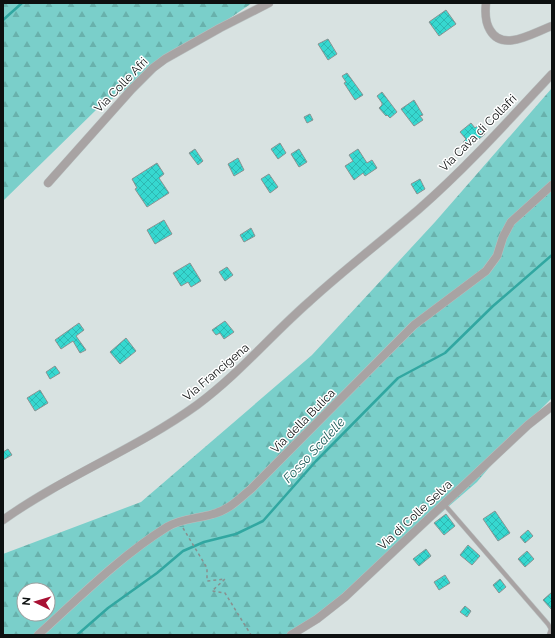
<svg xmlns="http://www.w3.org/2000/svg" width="555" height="638" font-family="Raleway,sans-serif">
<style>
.forest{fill:url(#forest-firs);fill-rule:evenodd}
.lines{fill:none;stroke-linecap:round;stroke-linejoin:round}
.stream{stroke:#31a7a1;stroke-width:2.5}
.building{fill:url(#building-cross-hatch);stroke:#899392}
.lane-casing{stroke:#b8c0c0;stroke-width:5}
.street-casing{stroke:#b8c0c0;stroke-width:9}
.path{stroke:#88908f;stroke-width:1.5;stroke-dasharray:3 3;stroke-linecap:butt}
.lane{stroke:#a8a3a3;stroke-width:4}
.street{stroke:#a8a3a3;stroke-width:8}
.labels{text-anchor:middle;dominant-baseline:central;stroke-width:3;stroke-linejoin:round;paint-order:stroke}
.street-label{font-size:12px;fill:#0d1010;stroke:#fff}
.water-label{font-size:13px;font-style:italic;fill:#1b5a57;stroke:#fff}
</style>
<defs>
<pattern id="forest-firs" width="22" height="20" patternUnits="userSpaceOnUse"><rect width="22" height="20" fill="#7acfca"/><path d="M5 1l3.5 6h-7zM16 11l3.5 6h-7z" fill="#68b1ac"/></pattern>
<pattern id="building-cross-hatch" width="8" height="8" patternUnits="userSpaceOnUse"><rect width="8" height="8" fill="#36d8d0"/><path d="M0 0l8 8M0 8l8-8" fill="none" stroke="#2eb8b2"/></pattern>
</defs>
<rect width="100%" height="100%" fill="#d8e2e1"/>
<g class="forest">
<polygon points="3,3 252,3 96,110 3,201"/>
<path d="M 552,88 L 552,398 L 525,425 L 477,482 L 405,544 L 291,635 L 3,635 L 3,554 L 141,502 L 312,355 L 435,222 ZM 24,590 L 48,590 L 48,614 L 24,614 Z"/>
</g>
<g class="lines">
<g class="stream">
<polyline points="3,20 22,3"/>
<polyline points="77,635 108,608 157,573 183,551 204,542 236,534 263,521 316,461 398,378 445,353 493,306 552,255"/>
</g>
</g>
<g class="building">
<polygon points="446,10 456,24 439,36 429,22"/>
<polygon points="328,39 337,54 328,60 318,44"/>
<polygon points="347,73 363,95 355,100 344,83 346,82 342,76"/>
<polygon points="382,92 397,112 390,118 387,115 386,116 379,108 382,105 382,103 377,96"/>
<polygon points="414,100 423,115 420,116 423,120 414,126 401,109"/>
<polygon points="310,114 313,120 307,123 304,117"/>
<polygon points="471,123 475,128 478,125 485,134 468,148 463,142 466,139 460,132"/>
<polygon points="280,143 286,153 278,159 271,149"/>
<polygon points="195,149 203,161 198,165 189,153"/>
<polygon points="299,149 307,162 299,167 291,154"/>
<polygon points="358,149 367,163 372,160 377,168 365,176 363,173 354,180 345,166 353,161 349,155"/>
<polygon points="238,158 244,170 234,176 228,164"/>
<polygon points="157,163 164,174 159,178 169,193 147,207 135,189 137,188 132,179"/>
<polygon points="269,174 278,187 270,193 261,179"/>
<polygon points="420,179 425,189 417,194 411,184"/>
<polygon points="164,220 172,234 155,244 147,230"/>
<polygon points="251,228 255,236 244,242 240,235"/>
<polygon points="190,263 201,281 191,287 188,282 181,286 173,273"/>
<polygon points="227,267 233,275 225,281 219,272"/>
<polygon points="225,321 234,332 224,339 220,333 216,335 212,330"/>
<polygon points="79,323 84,330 76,336 86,350 80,353 73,341 61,349 55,340"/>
<polygon points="126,338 136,351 120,364 110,352"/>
<polygon points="55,366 60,373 50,379 46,372"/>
<polygon points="40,390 48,403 35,411 27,398"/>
<polygon points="8,449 12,455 3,460 3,452"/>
<polygon points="495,511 510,533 498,541 483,519"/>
<polygon points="446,514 455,526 444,535 434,523"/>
<polygon points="528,530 533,536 525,543 520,537"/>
<polygon points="468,545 480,556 472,565 460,555"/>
<polygon points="426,549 431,556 419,566 413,559"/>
<polygon points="527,551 534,559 525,567 518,559"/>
<polygon points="445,575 450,583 439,590 434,582"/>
<polygon points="500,579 506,587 499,593 493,585"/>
<polygon points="552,592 552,610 543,600"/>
<polygon points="465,606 471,611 467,617 460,612"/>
</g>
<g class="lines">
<defs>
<polyline id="lane" points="444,504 548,624 551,629 549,635"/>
<g id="street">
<path d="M 486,3 C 485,12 485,22 490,30 C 503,53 534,32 552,26"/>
<polyline points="48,183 131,90 153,68 165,59 220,28 269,3"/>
<path d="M 3,520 C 65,476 136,449 197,405 C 239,374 271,335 310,301 C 345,269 383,240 419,209 C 466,168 509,120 552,74"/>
<path d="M 38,635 C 79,598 119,557 167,527 C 182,518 197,519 213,514 C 229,510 239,499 251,489 L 414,325 L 486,271 L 497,256 L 503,237 L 511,222 L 552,185"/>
<polyline points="291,635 317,619 345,597 528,425 552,406"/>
</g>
</defs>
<use href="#lane" class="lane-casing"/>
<use href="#street" class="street-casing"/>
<polyline class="path" points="183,528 207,568 207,581 225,579 212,591 225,593 251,635"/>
<use href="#lane" class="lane"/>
<use href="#street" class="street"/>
</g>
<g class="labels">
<g class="street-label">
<text transform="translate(121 85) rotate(-46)">Via Colle Afri</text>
<text transform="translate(478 133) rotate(-45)">Via Cava di Collafri</text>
<text transform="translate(216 372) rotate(-40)">Via Francigena</text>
<text transform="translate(303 421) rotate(-45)">Via della Bulica</text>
<text transform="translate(415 515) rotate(-43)">Via di Colle Selva</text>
</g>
<g class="water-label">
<text transform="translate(314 450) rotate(-47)">Fosso Scalelle</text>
</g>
</g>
<rect width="555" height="638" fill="none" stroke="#0d1010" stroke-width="8"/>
<g transform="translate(36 602) rotate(275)"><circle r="19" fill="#ffffff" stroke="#9e9f9f"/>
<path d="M0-3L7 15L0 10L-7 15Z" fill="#a81033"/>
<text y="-6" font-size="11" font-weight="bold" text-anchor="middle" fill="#0d1010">N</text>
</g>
</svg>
